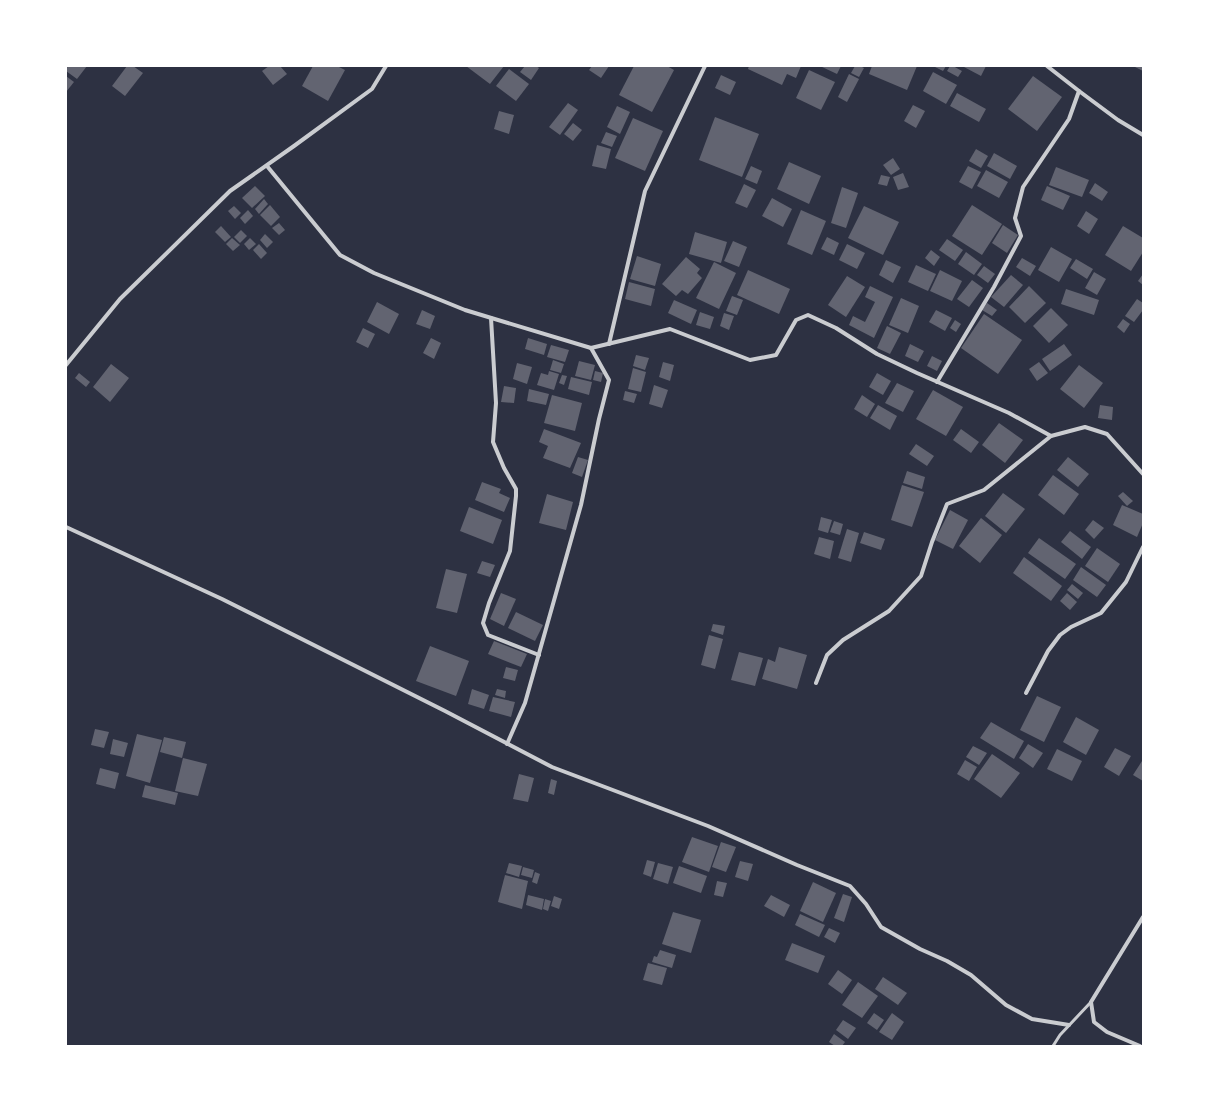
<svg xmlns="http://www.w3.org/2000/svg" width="1209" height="1112" font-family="Overpass,sans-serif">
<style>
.building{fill:#626471}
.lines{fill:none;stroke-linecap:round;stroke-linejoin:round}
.service{stroke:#caccd0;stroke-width:3}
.minor{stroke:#caccd0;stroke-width:4}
</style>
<rect width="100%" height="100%" fill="#2d3142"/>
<g class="building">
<polygon points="68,66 87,66 77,79 66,71 66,69"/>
<polygon points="127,66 133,66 143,73 125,96 112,86"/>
<polygon points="269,66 280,66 287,74 273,85 262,71"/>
<polygon points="313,66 337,66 345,70 328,101 302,86"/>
<polygon points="466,66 504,66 490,84"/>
<polygon points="525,66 536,66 539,68 531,80 520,72"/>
<polygon points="592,66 609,66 601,78 589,70"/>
<polygon points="634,66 667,66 674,70 652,112 619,95"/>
<polygon points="749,66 801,66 796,78 787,74 782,85 748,69"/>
<polygon points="820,66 841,66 837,74"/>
<polygon points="855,66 860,66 864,68 859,77 851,73"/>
<polygon points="872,66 917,66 907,90 869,74"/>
<polygon points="933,66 946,66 943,71"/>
<polygon points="950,66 953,66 962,71 958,77 947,71"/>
<polygon points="964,66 986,66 981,76 964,67"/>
<polygon points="1133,66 1143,66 1143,71"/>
<polygon points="509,69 529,84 516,101 496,86"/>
<polygon points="809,70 835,82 821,110 796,98"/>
<polygon points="933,72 957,85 946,104 923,91"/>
<polygon points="849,74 859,79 847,102 838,97"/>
<polygon points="721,75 736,82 730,95 715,88"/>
<polygon points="66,76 74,82 66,92"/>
<polygon points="1033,76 1062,97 1037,131 1008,109"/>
<polygon points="957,93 986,109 979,122 950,106"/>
<polygon points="568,103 578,110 560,135 549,127"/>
<polygon points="913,105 925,111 916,128 904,121"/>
<polygon points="617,106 630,112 620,134 607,127"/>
<polygon points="499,111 514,115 509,134 494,129"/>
<polygon points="715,117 759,134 742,177 699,160"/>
<polygon points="633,118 663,131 645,171 615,158"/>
<polygon points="573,123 582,130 573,141 564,134"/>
<polygon points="606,132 617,136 612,147 601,143"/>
<polygon points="597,145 611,149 606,169 592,166"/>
<polygon points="976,149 988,156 981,168 969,161"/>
<polygon points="994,153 1017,166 1010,179 987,166"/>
<polygon points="893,158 900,169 891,175 883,165"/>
<polygon points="789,162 821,176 809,204 777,189"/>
<polygon points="751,166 762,171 757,184 745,179"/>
<polygon points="968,166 981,172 972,189 959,182"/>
<polygon points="1056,167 1089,180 1082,197 1049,185"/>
<polygon points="986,170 1008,182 999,198 977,186"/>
<polygon points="903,173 909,187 898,190 893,177"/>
<polygon points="881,175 890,177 887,186 878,184"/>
<polygon points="1095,183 1108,192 1102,201 1089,193"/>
<polygon points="744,184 756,190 747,208 735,203"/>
<polygon points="255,186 265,196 252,208 242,198"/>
<polygon points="1047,186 1070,196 1063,210 1041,200"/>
<polygon points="842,187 858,193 846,228 831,223"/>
<polygon points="772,198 792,209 783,227 762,216"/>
<polygon points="264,199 268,204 259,214 255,209"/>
<polygon points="270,205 280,217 271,226 260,215"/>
<polygon points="972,205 1002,224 982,255 952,236"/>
<polygon points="234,206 241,213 235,219 228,211"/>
<polygon points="864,206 899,222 883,255 848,238"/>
<polygon points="248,210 253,216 245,224 240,218"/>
<polygon points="801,210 826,221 812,255 787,244"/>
<polygon points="1086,211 1098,219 1089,234 1077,226"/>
<polygon points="279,223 285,230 279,235 272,228"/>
<polygon points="1003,225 1018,235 1007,253 992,243"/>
<polygon points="221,226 231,237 225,242 215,232"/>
<polygon points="1123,226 1143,238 1143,252 1131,271 1105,255"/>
<polygon points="241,230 247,236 240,243 234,237"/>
<polygon points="695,232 727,242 721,263 689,254"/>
<polygon points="265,234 273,242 267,248 260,240"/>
<polygon points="827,237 839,243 834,255 821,249"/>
<polygon points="232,238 240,245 233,251 226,244"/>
<polygon points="250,238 256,244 249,250 244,244"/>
<polygon points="947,239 963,250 955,261 939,250"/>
<polygon points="733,241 747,247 739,267 724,261"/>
<polygon points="259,244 267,253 261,259 253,250"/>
<polygon points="847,244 865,253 857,269 839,260"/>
<polygon points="1051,247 1072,259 1059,282 1038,270"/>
<polygon points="931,250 940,257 934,266 925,258"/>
<polygon points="966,252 982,264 974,275 958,264"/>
<polygon points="637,256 661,264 655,286 630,279"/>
<polygon points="686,257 700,269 697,273 702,278 688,294 682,290 676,296 662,284"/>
<polygon points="1022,258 1036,266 1030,276 1016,267"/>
<polygon points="1076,259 1093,269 1087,279 1070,268"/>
<polygon points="886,260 901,267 893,283 879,275"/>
<polygon points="714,262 736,273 719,309 696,298"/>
<polygon points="916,265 936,274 928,291 908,282"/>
<polygon points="984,266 995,274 988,283 977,275"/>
<polygon points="748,270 790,289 779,314 737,295"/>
<polygon points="940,270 962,281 952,301 930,291"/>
<polygon points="1094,272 1106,279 1097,295 1085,288"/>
<polygon points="1143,274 1143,285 1138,281"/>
<polygon points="1011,275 1023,285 1004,307 991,297"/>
<polygon points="847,276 865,287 846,317 828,305"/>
<polygon points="972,280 983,288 969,307 957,299"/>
<polygon points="629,282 655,289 651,306 625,299"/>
<polygon points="870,286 893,297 874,338 849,325 853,316 865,322 875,302 865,297"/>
<polygon points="1029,286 1046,303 1025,323 1009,307"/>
<polygon points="1066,289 1099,300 1094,315 1061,304"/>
<polygon points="732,296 743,300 737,315 726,311"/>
<polygon points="901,298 919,306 908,333 889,325"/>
<polygon points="1137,299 1143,303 1143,310 1134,322 1125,316"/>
<polygon points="674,300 697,310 691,324 668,313"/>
<polygon points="377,302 399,314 389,334 367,322"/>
<polygon points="987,303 997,310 992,316 982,310"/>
<polygon points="1051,308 1068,325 1049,343 1033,326"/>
<polygon points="422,310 435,316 430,329 416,324"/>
<polygon points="936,310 952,318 945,331 929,322"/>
<polygon points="700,312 714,317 710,329 696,325"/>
<polygon points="724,313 734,316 729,330 720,326"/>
<polygon points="984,314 1022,340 998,374 961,348"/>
<polygon points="1123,319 1130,324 1124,333 1117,327"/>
<polygon points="955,320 961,324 956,332 950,328"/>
<polygon points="887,326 901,333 890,354 877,348"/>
<polygon points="363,328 375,334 368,348 356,342"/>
<polygon points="431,338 441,343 434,359 423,353"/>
<polygon points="528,338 547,344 544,355 525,349"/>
<polygon points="910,344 924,351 918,362 905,356"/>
<polygon points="1064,344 1072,355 1050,371 1042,359"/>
<polygon points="551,345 569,350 565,362 547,357"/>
<polygon points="636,355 649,358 645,370 633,366"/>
<polygon points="932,356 942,361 937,371 927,366"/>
<polygon points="553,360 564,364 561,373 550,370"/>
<polygon points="579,361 595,365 591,380 575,376"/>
<polygon points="663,362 674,365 670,381 659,377"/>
<polygon points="1039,362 1048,373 1037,381 1029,369"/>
<polygon points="517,363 532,367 527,384 513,379"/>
<polygon points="111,364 129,378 110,402 93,387"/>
<polygon points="1079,365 1103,383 1084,408 1060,389"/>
<polygon points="633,368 646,372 641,392 628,389"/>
<polygon points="549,371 559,374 554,390 537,385 541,373 548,375"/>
<polygon points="595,371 603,373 601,382 593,380"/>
<polygon points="79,373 90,382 86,387 75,378"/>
<polygon points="877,373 891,381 883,395 869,387"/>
<polygon points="562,375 567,376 564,385 559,383"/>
<polygon points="571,377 592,382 589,395 568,389"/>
<polygon points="897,383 914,391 903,412 885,403"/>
<polygon points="654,385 668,390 662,408 649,404"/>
<polygon points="504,386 516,388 514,403 501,402"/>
<polygon points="529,389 549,394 546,405 527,401"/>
<polygon points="933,390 963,407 946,436 916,419"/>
<polygon points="625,391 637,394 634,403 623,400"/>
<polygon points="552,395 582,403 575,431 544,423"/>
<polygon points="862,395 875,404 867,417 854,409"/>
<polygon points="878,405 897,416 890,430 870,418"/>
<polygon points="1100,405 1113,407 1112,420 1098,418"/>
<polygon points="999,423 1023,440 1005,463 982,445"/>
<polygon points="544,429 581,443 570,468 543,458 548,446 539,442"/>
<polygon points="961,429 979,442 971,453 953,440"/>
<polygon points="916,444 934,456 927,466 909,454"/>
<polygon points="578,457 588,460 582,477 572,473"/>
<polygon points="1068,457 1089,474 1078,487 1057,470"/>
<polygon points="907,471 925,477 922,489 903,483"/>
<polygon points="1053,475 1079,494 1064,515 1038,495"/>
<polygon points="482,482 501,489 499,493 510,498 504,512 475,500"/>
<polygon points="902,485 924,492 912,527 891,520"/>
<polygon points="1123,492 1133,501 1127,506 1118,496"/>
<polygon points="1003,493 1025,509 1006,533 985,516"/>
<polygon points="547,494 573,502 566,530 539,523"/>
<polygon points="1122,505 1143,514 1143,523 1137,537 1113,525"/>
<polygon points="469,507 502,520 493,544 460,531"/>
<polygon points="950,510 968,520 953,549 935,540"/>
<polygon points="821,517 832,520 828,533 818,530"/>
<polygon points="981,518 1002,535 980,563 959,546"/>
<polygon points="1093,520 1104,528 1094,539 1085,530"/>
<polygon points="834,521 843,524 840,535 830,532"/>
<polygon points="847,529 859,533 851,562 838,558"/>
<polygon points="1070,531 1091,547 1082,559 1061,542"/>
<polygon points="864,532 885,539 881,550 860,543"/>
<polygon points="819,537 834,541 830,559 814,554"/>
<polygon points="1039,538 1076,564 1065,579 1028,553"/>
<polygon points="1097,548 1120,564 1108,582 1085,566"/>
<polygon points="1024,557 1062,586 1051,601 1013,573"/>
<polygon points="482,561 495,565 490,577 477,573"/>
<polygon points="1081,567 1106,585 1097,597 1073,580"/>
<polygon points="446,569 467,574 457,613 436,608"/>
<polygon points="1072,584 1083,593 1078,599 1067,590"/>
<polygon points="501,593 516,599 504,626 490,619"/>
<polygon points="1067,593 1077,602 1070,610 1060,601"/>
<polygon points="516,612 543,625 535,641 508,628"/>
<polygon points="713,624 725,626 723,635 711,631"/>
<polygon points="709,635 723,639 715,669 701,665"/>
<polygon points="494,641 527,654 521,667 488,654"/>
<polygon points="430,646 469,661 456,696 416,681"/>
<polygon points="779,647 807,655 797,689 762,679 768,659 775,662"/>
<polygon points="739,652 763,658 755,686 731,680"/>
<polygon points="506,667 518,670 515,681 503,678"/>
<polygon points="472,689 489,695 484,709 468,704"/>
<polygon points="497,689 506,691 505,698 495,695"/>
<polygon points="1037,696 1061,707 1044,742 1020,730"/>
<polygon points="493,697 515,702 511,717 489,711"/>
<polygon points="1076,717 1099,730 1086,755 1063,742"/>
<polygon points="991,722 1024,741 1014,759 980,738"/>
<polygon points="95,729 109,732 104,748 91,745"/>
<polygon points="137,734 162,740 150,783 126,776"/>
<polygon points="164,737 186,742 182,758 160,752"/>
<polygon points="113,739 128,743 124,757 110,754"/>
<polygon points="1028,744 1043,753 1033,768 1019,758"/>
<polygon points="973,746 987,753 979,765 966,757"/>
<polygon points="1115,748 1131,756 1119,776 1104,767"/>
<polygon points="1057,749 1082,761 1072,781 1047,769"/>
<polygon points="992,754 1020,773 1001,798 974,779"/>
<polygon points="183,758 207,764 198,796 175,791"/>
<polygon points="965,760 977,767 969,781 957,774"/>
<polygon points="1142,761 1143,762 1143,781 1133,775"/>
<polygon points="100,768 119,773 115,789 96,784"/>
<polygon points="519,774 534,778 528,802 513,799"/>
<polygon points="551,779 557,781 554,795 548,793"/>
<polygon points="145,785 178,793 175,805 142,797"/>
<polygon points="692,837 718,846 709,872 682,862"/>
<polygon points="721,842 736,847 726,872 712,867"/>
<polygon points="647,860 655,862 651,877 643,874"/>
<polygon points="740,861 753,864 748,881 735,877"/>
<polygon points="509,863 522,866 519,877 506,873"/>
<polygon points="658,863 673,867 668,884 653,879"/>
<polygon points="679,866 707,876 701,893 673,883"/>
<polygon points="523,867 534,870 532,878 521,875"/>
<polygon points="535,872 540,874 537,884 532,882"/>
<polygon points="505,875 528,881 522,909 498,902"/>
<polygon points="717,881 727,883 723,897 714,895"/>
<polygon points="813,882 836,893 823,922 800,911"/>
<polygon points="843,894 852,897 844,922 834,918"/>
<polygon points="528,895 544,899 542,910 526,905"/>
<polygon points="771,895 790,905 784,917 764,906"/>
<polygon points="554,896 562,899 559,909 551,906"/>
<polygon points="545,899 551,901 548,911 543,909"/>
<polygon points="673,912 701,920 691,953 662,944"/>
<polygon points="800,914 825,925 819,937 795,925"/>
<polygon points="829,928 840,933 835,943 824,937"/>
<polygon points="792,943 825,956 818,973 785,960"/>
<polygon points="660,950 676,955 672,968 652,962 654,956 657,957"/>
<polygon points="648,963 667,968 662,985 643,980"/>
<polygon points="838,970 852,980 842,994 828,984"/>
<polygon points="883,977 907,993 898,1005 875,989"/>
<polygon points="858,982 878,996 862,1018 842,1005"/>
<polygon points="874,1013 884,1020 877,1030 867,1023"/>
<polygon points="892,1013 904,1022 892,1040 879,1032"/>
<polygon points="843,1020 856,1028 848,1039 836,1030"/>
<polygon points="834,1034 845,1042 842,1046 835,1046 829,1042"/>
</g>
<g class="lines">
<polyline class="service" points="1053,1046 1060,1035 1091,1002"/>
<g class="minor">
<polyline points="1079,91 1118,120 1143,135"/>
<polyline points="267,166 340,255 374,273 465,310 591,348 670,329 750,360 776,355 796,320 808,315 836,328 877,354 917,373 1009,413 1051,436 1085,427 1107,434 1143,474"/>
<polyline points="491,318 496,403 493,442 504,468 516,489 516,496 510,551 489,603 483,623 488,635 539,655"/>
<polyline points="609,344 645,191 705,66"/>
<polyline points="66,365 120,299 230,191 294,146 372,89 386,66"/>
<polyline points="937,382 994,287 1021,236 1015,218 1023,187 1069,119 1079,91 1047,66"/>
<polyline points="66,527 222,599 445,711 552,767 708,826 797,865 850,886 866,904 881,927 920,949 947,961 971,975 1006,1005 1032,1019 1069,1025"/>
<polyline points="816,683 827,655 843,640 889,611 921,576 932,542 947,504 984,490 1051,436"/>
<polyline points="1026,693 1048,651 1060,635 1071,627 1101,613 1126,582 1143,547"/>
<polyline points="507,744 525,703 581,505 599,419 609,380 591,348"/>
<polyline points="1140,1046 1107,1032 1094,1022 1091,1002 1143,917"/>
</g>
</g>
<rect width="1209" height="1112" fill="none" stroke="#ffffff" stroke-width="134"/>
</svg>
